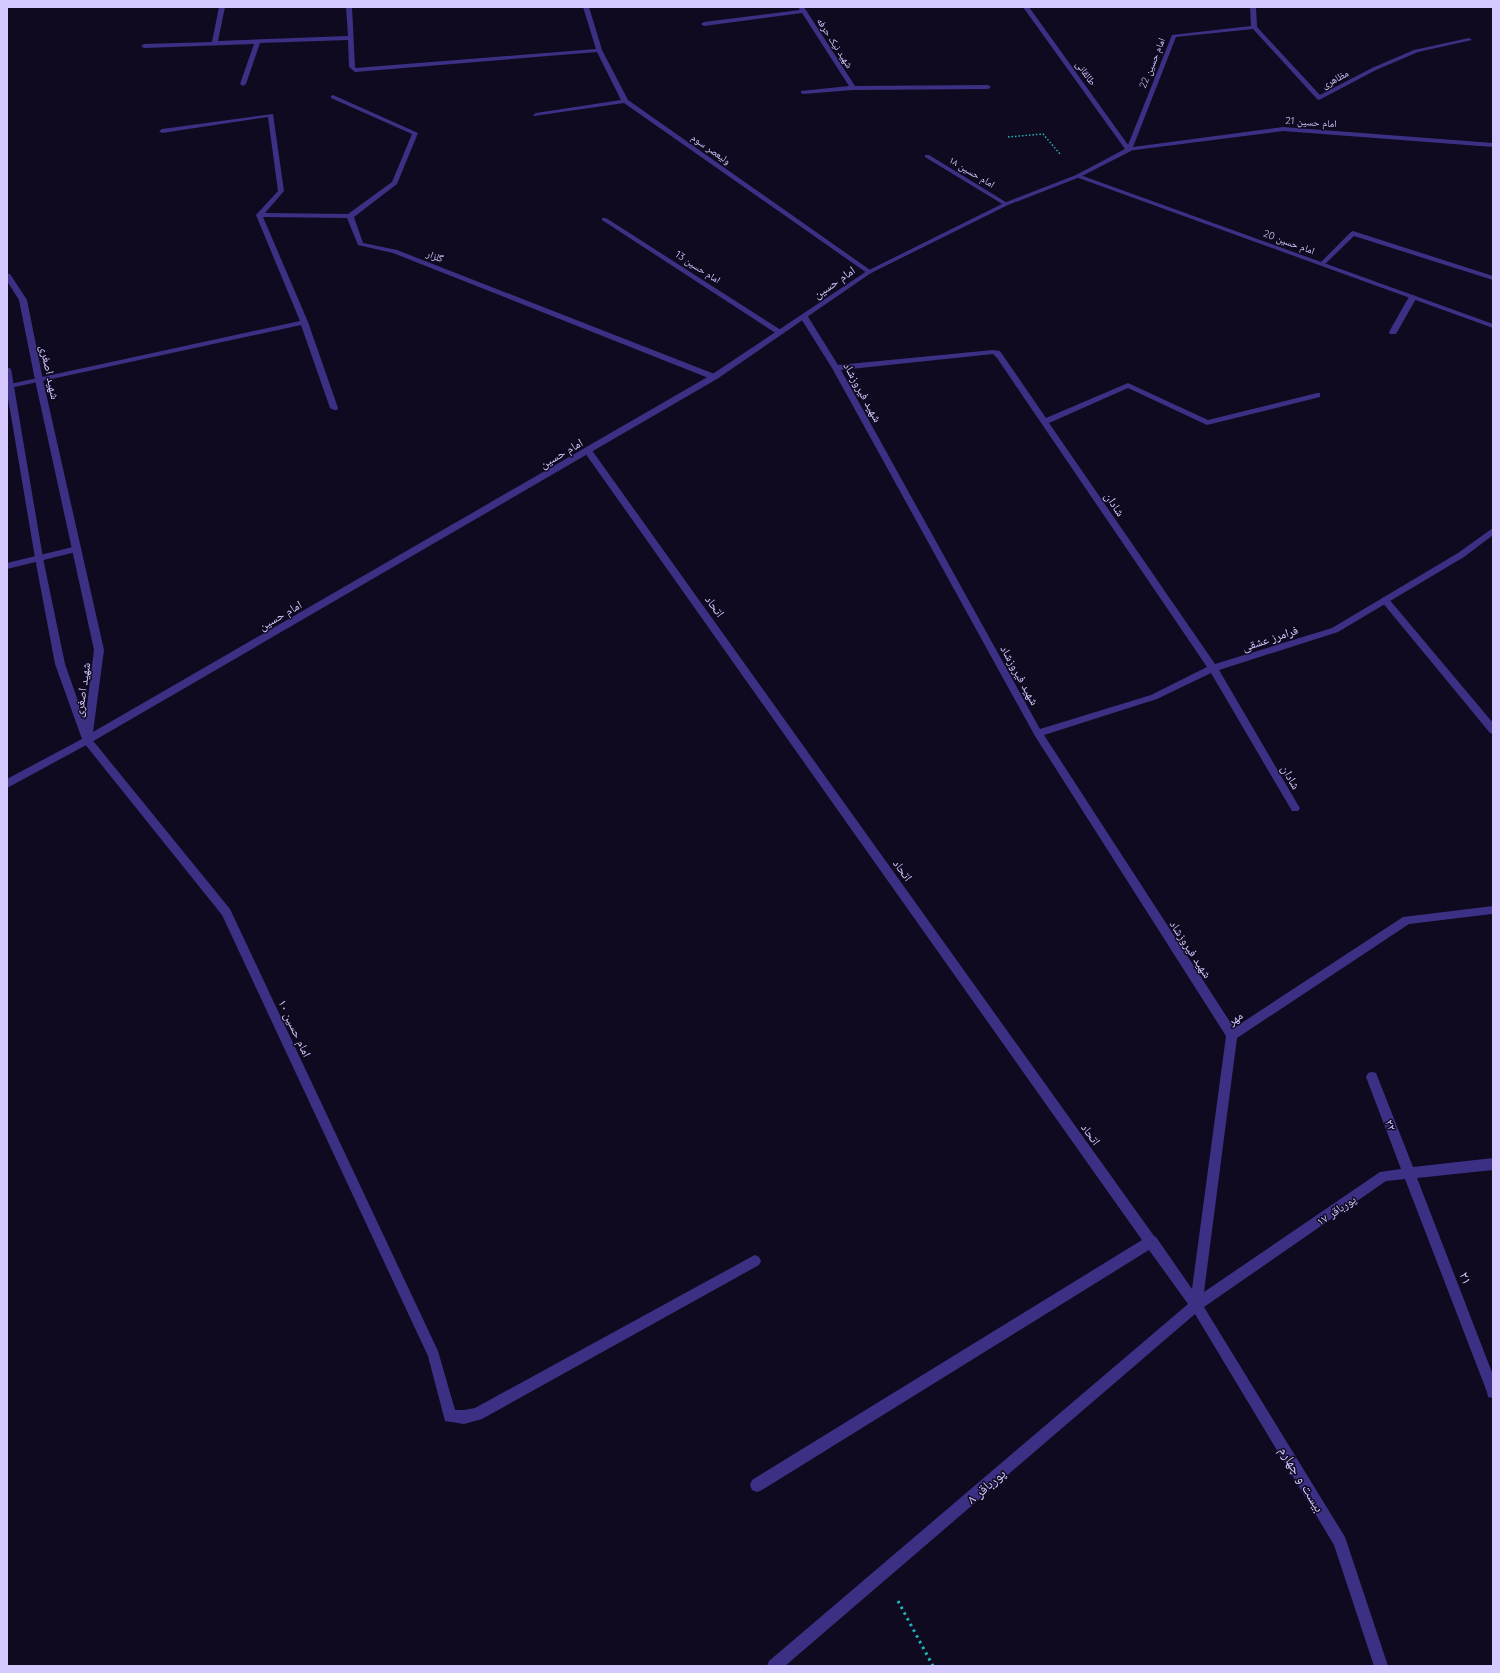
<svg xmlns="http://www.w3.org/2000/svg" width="1500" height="1673" font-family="Quicksand,'Noto Naskh Arabic',sans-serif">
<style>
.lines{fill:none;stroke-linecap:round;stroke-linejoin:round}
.path-far1{stroke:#21b5bb;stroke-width:1.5;stroke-dasharray:1.5 2;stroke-linecap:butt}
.path{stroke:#21b5bb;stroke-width:3;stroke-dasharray:2.5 4;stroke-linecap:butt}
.service{fill:#3c3084;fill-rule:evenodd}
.minor{fill:#3c3084;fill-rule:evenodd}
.tertiary{fill:#3c3084;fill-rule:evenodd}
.labels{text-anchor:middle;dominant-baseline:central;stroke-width:3;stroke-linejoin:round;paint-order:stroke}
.far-street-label{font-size:10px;fill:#d5c9ff;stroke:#100a20}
.street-label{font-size:12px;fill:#d5c9ff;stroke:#100a20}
.near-street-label{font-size:14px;fill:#d5c9ff;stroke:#100a20}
</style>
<rect width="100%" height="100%" fill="#100a20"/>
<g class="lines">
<polyline class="path-far1" points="1008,137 1043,134 1060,154"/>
<polyline class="path" points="898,1601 933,1666"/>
<g class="service">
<polygon points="925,155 929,155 1009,204 1004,205 925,157"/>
<polygon points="1353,231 1493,276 1493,280 1354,236 1324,265 1320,265 1320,263 1351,232"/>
<polygon points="1410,295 1413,295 1417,297 1396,334 1390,334 1389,332"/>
<polygon points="1385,597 1388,598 1493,723 1493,734 1490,733 1382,602 1381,600 1382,598"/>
</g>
<g class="minor">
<polygon points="219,7 225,7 218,41 348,36 346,7 352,7 355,67 356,68 596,49 583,7 589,7 602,50 628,100 873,272 869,274 867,273 624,103 534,116 533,115 536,113 621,100 597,52 355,72 349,67 348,40 260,43 246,84 243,86 240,84 254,44 144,48 141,46 144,44 212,42"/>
<polygon points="798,7 804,7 855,86 988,85 991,87 988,89 853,90 803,94 801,93 801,91 849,86 802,13 704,26 701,24 704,22 800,10"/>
<polygon points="1250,7 1256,7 1257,27 1320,95 1372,68 1414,50 1469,38 1472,40 1418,52 1376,70 1319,100 1317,99 1253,29 1176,37 1133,147 1283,127 1493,143 1493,147 1283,131 1127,151 1126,150 1172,35 1251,26"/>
<polygon points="333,95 418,133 397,184 354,217 363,243 397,250 717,375 717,379 711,379 393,253 358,245 347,218 263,217 308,322 338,408 337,410 334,410 330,408 301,325 10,388 7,388 7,384 10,384 300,321 256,215 278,191 268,117 162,133 159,131 162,129 273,114 284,191 265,213 348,214 392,182 412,134 331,98 331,96"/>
<polygon points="1076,175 1080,175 1493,324 1493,328 1076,177"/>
<polygon points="602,218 606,218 784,332 783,334 777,334 602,220"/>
<path d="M 801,315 L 807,315 L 838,365 L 993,350 L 1000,351 L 1046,418 L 1128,383 L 1208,420 L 1317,393 L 1320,393 L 1320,397 L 1207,425 L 1128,388 L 1049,423 L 1215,664 L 1332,628 L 1458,553 L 1493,528 L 1493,535 L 1464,557 L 1338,632 L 1219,670 L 1298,805 L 1300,808 L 1298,811 L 1292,811 L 1211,673 L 1157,699 L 1044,735 L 1234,1028 L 1403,917 L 1493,906 L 1492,914 L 1409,924 L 1237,1038 L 1204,1292 L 1380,1172 L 1401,1169 L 1366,1077 L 1368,1073 L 1372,1072 L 1376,1073 L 1413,1167 L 1493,1158 L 1493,1170 L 1417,1178 L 1493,1375 L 1493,1398 L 1488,1397 L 1487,1392 L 1405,1179 L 1386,1181 L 1204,1307 L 1345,1537 L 1388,1666 L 1374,1666 L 1334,1545 L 1195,1314 L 785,1666 L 767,1666 L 769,1661 L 1188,1304 L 1149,1250 L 762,1490 L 757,1492 L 752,1490 L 750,1485 L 752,1480 L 1142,1240 L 585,453 L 585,449 L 591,449 L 1154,1236 L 1156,1237 L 1192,1289 L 1226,1036 L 1035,736 L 832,368 L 800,317 ZM 993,354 L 997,358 L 1207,667 L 1151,695 L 1040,729 L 841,370 Z"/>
<polygon points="77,546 80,547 81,549 80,551 7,569 7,563"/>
<polygon points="87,736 90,737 230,909 438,1351 455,1410 464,1410 475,1408 751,1257 755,1255 759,1257 761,1261 759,1265 482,1419 464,1424 445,1421 428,1356 222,915 84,743 82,740"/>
</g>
<polygon class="tertiary" points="1023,7 1029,7 1131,149 1131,151 1080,177 1008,205 871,273 717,379 90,743 7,788 7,779 82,739 55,664 35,558 7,392 7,367 11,369 43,558 65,664 85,721 94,650 35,380 19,300 7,281 7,274 10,274 27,300 43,380 104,650 93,732 711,375 867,271 1004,203 1076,175 1125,149"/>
</g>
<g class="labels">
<g class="far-street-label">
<text transform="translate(835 43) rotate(57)">شهید نیک حرفه</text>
<text transform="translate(1152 63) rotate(-68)">امام حسین 22</text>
<text transform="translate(1086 73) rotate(54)">طالقانی</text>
<text transform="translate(1335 79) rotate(-28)">مظاهری</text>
<text transform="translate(1311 122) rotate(4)">امام حسین 21</text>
<text transform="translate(711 149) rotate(35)">ولیعصر سوم</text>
<text transform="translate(972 172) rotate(31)">امام حسین ۱۸</text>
<text transform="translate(1289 242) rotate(20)">امام حسین 20</text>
<text transform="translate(435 256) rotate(21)">گلزار</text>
<text transform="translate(698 267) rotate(33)">امام حسین 13</text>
</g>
<g class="street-label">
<text transform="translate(834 282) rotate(-34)">امام حسین</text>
<text transform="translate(50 372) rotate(78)">شهید اصغری</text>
<text transform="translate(863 392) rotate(61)">شهید فیروزشاد</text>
<text transform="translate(561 453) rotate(-30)">امام حسین</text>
<text transform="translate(1115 504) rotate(56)">شادان</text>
<text transform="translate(715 606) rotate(54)">اتحاد</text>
<text transform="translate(280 615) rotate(-30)">امام حسین</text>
<text transform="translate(1270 638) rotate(-18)">فرامرز عشقی</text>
<text transform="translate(1020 675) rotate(61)">شهید فیروزشاد</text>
<text transform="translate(82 690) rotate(-82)">شهید اصغری</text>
<text transform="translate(1291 777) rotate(60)">شادان</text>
<text transform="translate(903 870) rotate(54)">اتحاد</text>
<text transform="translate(1191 949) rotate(57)">شهید فیروزشاد</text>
<text transform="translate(1235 1018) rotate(-36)">مهر</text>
<text transform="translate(295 1028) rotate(65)">امام حسین ۱۰</text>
<text transform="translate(1391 1125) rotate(69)">۲۲</text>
<text transform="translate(1091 1134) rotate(54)">اتحاد</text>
<text transform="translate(1336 1210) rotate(-34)">پورباقر ۱۷</text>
</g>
<g class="near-street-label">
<text transform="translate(1466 1278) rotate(69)">۲۱</text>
<text transform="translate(1302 1479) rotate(59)">بیست و چهارم</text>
<text transform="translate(986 1486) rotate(-41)">پورباقر ۸</text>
</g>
</g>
<rect width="1500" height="1673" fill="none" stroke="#d5c9ff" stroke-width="16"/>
</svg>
